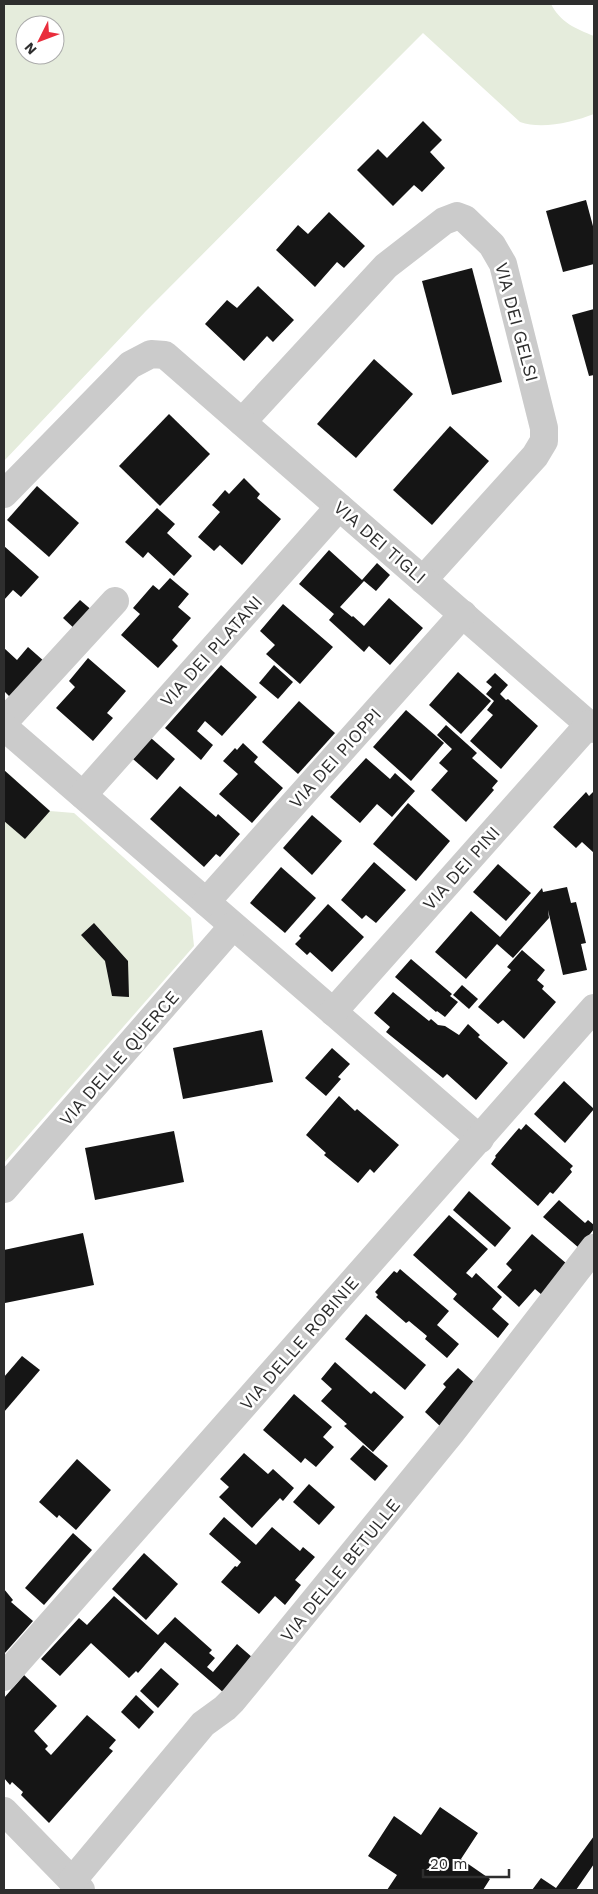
<svg xmlns="http://www.w3.org/2000/svg" width="598" height="1894" font-family="'Work Sans',sans-serif">
<style>
.green{fill:#e5ecdc;fill-rule:evenodd}
.building{fill:#151515}
.lines{fill:none;stroke-linecap:round;stroke-linejoin:round}
.minor{stroke:#cbcbcb;stroke-width:28}
.labels{text-anchor:middle;dominant-baseline:central;stroke-width:5;stroke-linejoin:round;paint-order:stroke}
.street-label{font-size:18px;fill:#2e2e2e;stroke:#fff}
</style>
<rect width="100%" height="100%" fill="#fff"/>
<g class="green">
<path d="M 4,4 L 551,4 C 560,22 576,29 594,36 L 594,114 C 573,122 542,130 520,122 L 423,33 L 145,312 L 4,461 ZM 25,25 L 55,25 L 55,55 L 25,55 Z"/>
<polygon points="4,770 50,811 74,813 191,918 194,946 4,1163"/>
</g>
<g class="building">
<polygon points="423,121 442,140 430,152 445,168 422,192 414,185 393,206 357,170 378,149 387,158"/>
<polygon points="586,200 594,230 594,264 563,272 546,211"/>
<polygon points="329,212 365,246 344,268 337,262 315,287 276,250 298,225 308,234"/>
<polygon points="472,268 502,382 452,395 422,281"/>
<polygon points="258,286 294,320 273,342 267,336 244,361 205,324 227,300 237,308"/>
<polygon points="594,309 594,375 589,376 572,315"/>
<polygon points="374,359 413,394 356,458 317,424"/>
<polygon points="169,414 210,454 160,506 119,466"/>
<polygon points="450,426 489,461 432,525 393,490"/>
<polygon points="244,478 260,494 257,498 281,519 242,565 220,545 214,551 198,537 220,512 212,505 225,490 229,494"/>
<polygon points="37,486 79,523 49,557 7,520"/>
<polygon points="157,508 175,524 167,533 192,556 174,576 148,552 143,558 125,542"/>
<polygon points="4,546 39,577 21,597 13,590 4,600"/>
<polygon points="329,550 362,580 377,563 390,575 376,591 364,581 340,607 352,617 353,616 364,626 389,598 423,628 390,665 369,646 364,652 329,620 334,614 299,584"/>
<polygon points="170,578 189,594 178,607 191,618 172,640 178,646 158,668 121,635 140,614 133,608 153,585 159,590"/>
<polygon points="80,600 94,612 77,631 63,618"/>
<polygon points="283,604 333,647 300,684 266,654 275,645 260,631"/>
<polygon points="28,647 45,662 12,699 4,691 4,648 17,660"/>
<polygon points="88,658 126,691 107,713 113,718 93,741 56,708 75,687 69,681"/>
<polygon points="221,665 257,697 222,736 205,721 197,731 213,745 201,760 165,728"/>
<polygon points="274,665 293,682 278,699 259,683"/>
<polygon points="458,672 491,701 461,734 429,705"/>
<polygon points="495,673 508,685 500,694 506,700 508,699 538,726 501,769 470,741 493,715 487,710 494,701 486,694 492,687 486,682"/>
<polygon points="299,701 335,733 298,774 262,742"/>
<polygon points="406,710 444,743 411,781 373,747"/>
<polygon points="446,725 477,753 472,758 498,781 492,788 494,790 466,822 431,790 448,771 439,763 452,749 437,735"/>
<polygon points="151,738 175,759 157,780 133,759"/>
<polygon points="243,743 258,757 254,762 283,788 252,823 219,794 238,774 223,761 235,748 237,750"/>
<polygon points="366,758 390,779 395,773 415,791 392,817 377,804 360,823 330,797"/>
<polygon points="4,770 50,811 25,839 4,821"/>
<polygon points="180,786 216,817 218,814 240,834 220,857 216,854 204,867 150,819"/>
<polygon points="594,791 594,853 582,842 576,848 553,827 586,792 589,796"/>
<polygon points="408,803 450,841 416,881 373,844"/>
<polygon points="312,815 342,841 312,875 283,848"/>
<polygon points="374,862 406,890 376,923 366,915 362,919 341,900"/>
<polygon points="498,864 531,893 506,921 473,892"/>
<polygon points="281,867 316,898 285,933 250,903"/>
<polygon points="567,887 571,903 576,902 586,943 581,944 587,970 563,975 548,910 549,918 513,958 497,944 466,979 435,952 471,911 500,937 542,888 543,892"/>
<polygon points="328,904 364,937 332,972 310,952 307,955 295,944 301,938 299,936"/>
<polygon points="94,923 128,961 129,997 112,996 105,961 81,935"/>
<polygon points="522,950 545,970 537,980 544,986 542,989 556,1002 524,1039 503,1020 498,1024 478,1007 511,970 507,967"/>
<polygon points="411,959 452,994 450,996 458,1002 445,1017 437,1011 436,1012 395,977"/>
<polygon points="462,985 478,999 469,1009 453,995"/>
<polygon points="393,992 429,1021 431,1019 438,1025 445,1026 459,1035 468,1024 480,1035 478,1037 508,1063 476,1100 447,1074 443,1078 386,1032 390,1027 374,1013"/>
<polygon points="262,1030 273,1082 183,1099 173,1048"/>
<polygon points="332,1048 350,1064 338,1077 341,1079 326,1096 305,1078"/>
<polygon points="564,1081 594,1109 565,1143 534,1114"/>
<polygon points="339,1096 355,1111 357,1109 399,1145 374,1173 370,1169 358,1183 324,1155 326,1153 306,1135"/>
<polygon points="526,1124 573,1166 570,1169 572,1172 553,1194 550,1192 538,1206 491,1164 496,1157 495,1156 519,1128 521,1130"/>
<polygon points="174,1131 184,1182 95,1200 85,1148"/>
<polygon points="469,1191 511,1228 495,1247 453,1210"/>
<polygon points="559,1200 585,1223 588,1220 594,1225 594,1229 579,1248 543,1217"/>
<polygon points="449,1215 488,1249 466,1273 472,1278 476,1273 502,1297 492,1309 509,1324 498,1338 453,1299 457,1294 413,1255"/>
<polygon points="83,1233 94,1285 5,1303 4,1250"/>
<polygon points="532,1234 567,1264 542,1295 535,1289 519,1307 497,1287 512,1270 506,1264"/>
<polygon points="400,1269 449,1311 437,1325 459,1344 447,1358 425,1339 427,1336 409,1321 406,1323 376,1297 378,1295 375,1292 394,1271 397,1273"/>
<polygon points="366,1314 426,1365 405,1390 345,1339"/>
<polygon points="22,1356 40,1370 4,1412 4,1377"/>
<polygon points="335,1362 371,1394 374,1391 404,1417 373,1452 344,1426 347,1424 321,1401 332,1389 321,1379"/>
<polygon points="458,1368 475,1383 440,1426 425,1412 446,1387 443,1384"/>
<polygon points="294,1394 332,1427 323,1437 334,1447 316,1467 305,1458 301,1463 263,1430"/>
<polygon points="363,1445 388,1466 375,1481 350,1459"/>
<polygon points="244,1453 268,1474 273,1469 294,1488 283,1501 280,1498 252,1528 219,1497 229,1487 220,1479"/>
<polygon points="77,1459 111,1490 76,1530 59,1515 57,1518 39,1502"/>
<polygon points="309,1484 335,1507 319,1525 293,1502"/>
<polygon points="224,1517 256,1545 272,1527 300,1551 303,1547 315,1557 295,1580 301,1585 285,1605 275,1596 259,1614 221,1582 235,1566 237,1567 241,1562 209,1534"/>
<polygon points="73,1533 92,1550 44,1605 25,1588"/>
<polygon points="144,1553 178,1584 146,1620 112,1589"/>
<polygon points="4,1589 13,1600 11,1602 33,1621 4,1654"/>
<polygon points="114,1596 158,1635 175,1617 212,1650 209,1653 215,1658 207,1667 213,1672 237,1644 253,1658 224,1693 165,1642 138,1673 136,1671 129,1678 91,1643 60,1676 41,1659 79,1618 87,1625"/>
<polygon points="161,1668 179,1684 158,1708 140,1691"/>
<polygon points="24,1675 57,1706 34,1731 48,1746 45,1749 51,1755 87,1715 116,1740 109,1748 113,1751 49,1823 21,1795 23,1792 12,1782 10,1785 4,1778 4,1698"/>
<polygon points="136,1695 154,1712 139,1729 121,1712"/>
<polygon points="440,1807 478,1833 461,1859 490,1879 483,1890 387,1890 397,1875 368,1856 394,1816 421,1835"/>
<polygon points="594,1836 594,1864 576,1890 532,1890 541,1878 556,1888"/>
</g>
<g class="lines">
<g class="minor">
<polyline points="242,422 386,266 444,221 457,216 465,219 492,245 503,264 544,428 544,441 535,456 423,580"/>
<polyline points="4,494 130,365 151,354 165,355 594,729"/>
<polyline points="4,722 115,601"/>
<polyline points="4,727 480,1139"/>
<polyline points="83,795 339,507"/>
<polyline points="206,902 463,614"/>
<polyline points="333,1012 589,724"/>
<polyline points="4,1189 233,926"/>
<polyline points="4,1677 594,1008"/>
<polyline points="4,1811 81,1890"/>
<polyline points="72,1881 203,1724 225,1708 233,1700 451,1433 594,1248"/>
</g>
</g>
<g class="labels">
<g class="street-label">
<text transform="translate(517 322) rotate(75)">VIA DEI GELSI</text>
<text transform="translate(380 542) rotate(41)">VIA DEI TIGLI</text>
<text transform="translate(211 651) rotate(-48)">VIA DEI PLATANI</text>
<text transform="translate(335 758) rotate(-48)">VIA DEI PIOPPI</text>
<text transform="translate(461 868) rotate(-48)">VIA DEI PINI</text>
<text transform="translate(119 1058) rotate(-49)">VIA DELLE QUERCE</text>
<text transform="translate(299 1343) rotate(-49)">VIA DELLE ROBINIE</text>
<text transform="translate(340 1570) rotate(-51)">VIA DELLE BETULLE</text>
</g>
</g>
<rect width="598" height="1894" fill="none" stroke="#2e2e2e" stroke-width="10"/>
<g transform="translate(40 40) rotate(228)"><circle r="24" fill="#ffffff" stroke="#ababab"/>
<path d="M0-4L9 19L0 12L-9 19Z" fill="#e92d3c"/>
<text y="-8" font-size="14" font-weight="bold" text-anchor="middle" fill="#2e2e2e">N</text>
</g>
<path d="M423 1869v8h86v-8" fill="none" stroke="#2e2e2e" stroke-width="2.5"/>
<text x="430" y="1869" font-size="15" fill="#2e2e2e" stroke="#ffffff" stroke-width="4" paint-order="stroke">20 m</text>
</svg>
